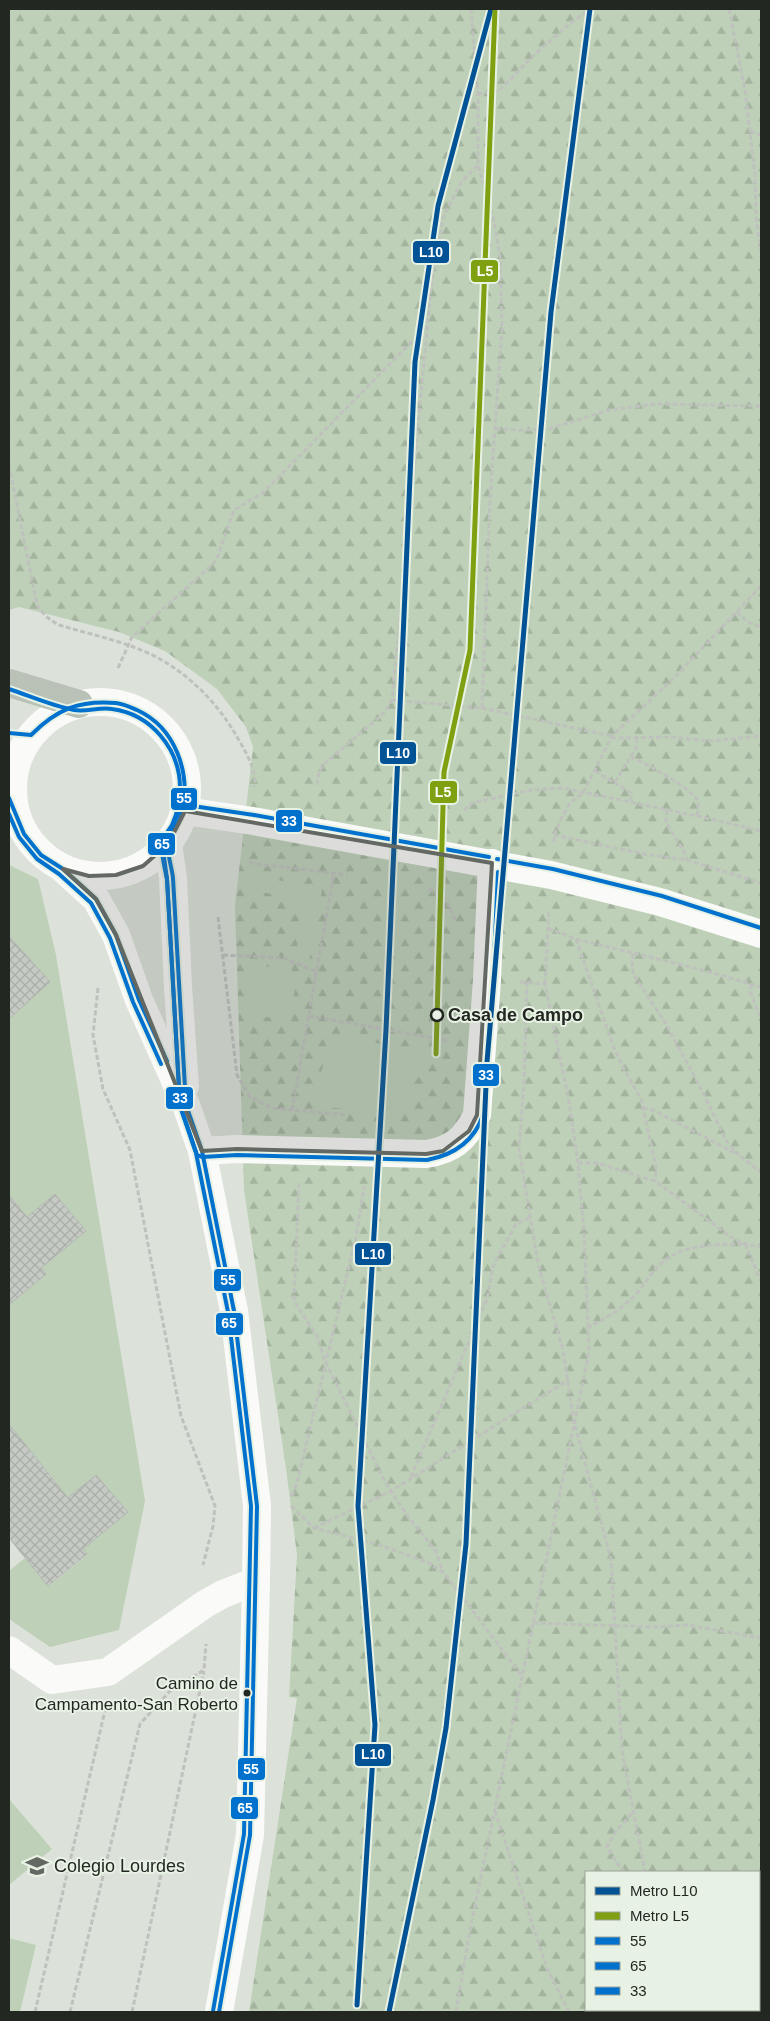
<svg xmlns="http://www.w3.org/2000/svg" width="770" height="2021" font-family="Arial,sans-serif">
<style>
.forest{fill:url(#forest-firs);fill-rule:evenodd}
.garden{fill:#bed0b8}
.building{fill:url(#building-cross-hatch);stroke:#b4b9b3}
.lines{fill:none;stroke-linecap:round;stroke-linejoin:round}
.path{stroke:#bfc1bd;stroke-width:3;stroke-dasharray:5 2.5;stroke-linecap:butt}
.minor{stroke:#fafbf9;stroke-width:28}
.tertiary{stroke:#fafbf9;stroke-width:28}
.motorway{stroke:#bac2b8;stroke-width:28}
.bus-1-casing{stroke:#e8f2e4;stroke-width:8}
.bus-2-casing{stroke:#e8f2e4;stroke-width:8}
.bus-3-casing{stroke:#e8f2e4;stroke-width:8}
.bus-1{stroke:#0072ce;stroke-width:4}
.bus-2{stroke:#0072ce;stroke-width:4}
.bus-3{stroke:#0072ce;stroke-width:4}
.metro-1-casing{stroke:#e8f2e4;stroke-width:9}
.metro-2-casing{stroke:#e8f2e4;stroke-width:9}
.metro-1{stroke:#015396;stroke-width:5}
.metro-2{stroke:#7fa111;stroke-width:5}
.marked{fill:#646862;fill-opacity:0.2;stroke:#646862;stroke-width:4;stroke-linejoin:round}
.stop-dot{fill:#e8f2e4;stroke:#232722;stroke-width:2.5}
.bus-dot{fill:#232722;stroke:#e8f2e4;stroke-width:2}
.labels{text-anchor:middle;dominant-baseline:central;stroke-width:4;stroke-linejoin:round;paint-order:stroke}
.bus-label{font-size:17px;fill:#232722;stroke:#e8f2e4;text-anchor:end}
.stop-label{font-size:18px;font-weight:bold;fill:#232722;stroke:#e8f2e4;text-anchor:start}
.poi-label{font-size:18px;fill:#232722;stroke:#e8f2e4;text-anchor:start}
.line-badge{stroke:#e8f2e4;stroke-width:2}
.badge-label{font-size:14px;text-anchor:middle;font-weight:bold;fill:#fff}
</style>
<defs>
<pattern id="forest-firs" width="22" height="20" patternUnits="userSpaceOnUse" patternTransform="scale(1.25)"><rect width="22" height="20" fill="#bed0b8"/><path d="M5 1l3.5 6h-7zM16 11l3.5 6h-7z" fill="#a3b39e"/></pattern>
<pattern id="building-cross-hatch" width="8" height="8" patternUnits="userSpaceOnUse" patternTransform="scale(1.25)"><rect width="8" height="8" fill="#c5cac4"/><path d="M0 0l8 8M0 8l8-8" fill="none" stroke="#a9aea8"/></pattern>
</defs>
<rect width="100%" height="100%" fill="#dce2da"/>
<path class="forest" d="M 9,9 L 761,9 L 761,2012 L 249,2012 L 297,1698 L 289,1697 L 297,1555 L 286,1468 L 244,1190 L 235,906 L 253,747 L 246,727 L 217,689 L 165,651 L 119,632 L 19,607 L 9,610 ZM 586,1872 L 759,1872 L 759,2010 L 586,2010 Z"/>
<g class="garden">
<polygon points="9,865 38,879 56,955 145,1501 119,1630 50,1647 9,1619 9,1571 25,1558 49,1586 87,1555 83,1549 127,1512 59,1505 56,1482 21,1439 9,1449 9,1305 45,1274 41,1268 86,1231 55,1194 18,1224 9,1213 9,1205 14,1201 9,1195 9,1019 50,982 9,950"/>
<polygon points="251,876 321,887 322,890 309,962 299,963 295,959 305,899 247,890 248,878"/>
<polygon points="253,964 293,971 298,974 289,1021 245,1013"/>
<polygon points="340,1038 432,1051 428,1068 413,1075 408,1110 406,1111 316,1107 327,1040"/>
<polygon points="9,1799 52,1849 9,1885"/>
<polygon points="9,1938 36,1945 20,2012 9,2012"/>
</g>
<g class="building">
<polygon points="9,936 50,982 9,1019"/>
<polygon points="55,1194 86,1231 41,1268 46,1274 9,1305 9,1195 27,1217"/>
<polygon points="9,1424 68,1498 96,1475 128,1512 83,1549 87,1554 48,1586 9,1538"/>
</g>
<g class="lines">
<g class="path">
<polyline points="471,9 478,94 478,165 493,218 500,256 502,329 490,498 482,708"/>
<polyline points="729,9 745,90 755,175 756,216 761,254"/>
<polyline points="478,94 499,91 534,55 573,21 591,9"/>
<polyline points="750,131 761,135"/>
<polyline points="496,429 521,430 549,429 609,410 656,404 761,406"/>
<path d="M 9,465 L 37,605 C 43,614 49,620 59,625 C 92,635 129,642 160,659 C 192,677 219,705 237,737 C 246,752 256,769 255,787"/>
<polyline points="737,612 748,622 761,627"/>
<polyline points="118,668 132,637 216,561 234,510 264,492 427,326"/>
<polyline points="392,700 482,708 612,736"/>
<polyline points="611,738 670,737 710,741 761,736"/>
<path d="M 631,757 C 645,763 691,788 697,800 C 699,805 698,810 697,816"/>
<polyline points="595,771 631,793 631,803"/>
<polyline points="615,782 636,748 637,738"/>
<polyline points="317,785 319,772 323,765 383,714 392,700 432,279 443,218 462,181 478,165"/>
<polyline points="464,810 472,803 531,790 563,788 697,816 761,831"/>
<polyline points="667,810 666,822 686,855 687,860"/>
<polyline points="554,835 644,854 687,860 761,883"/>
<polyline points="554,842 554,835 562,817 570,803 583,793 612,736 675,677 761,586"/>
<polyline points="249,863 348,875"/>
<polyline points="429,889 447,901 455,920"/>
<polyline points="218,917 237,1075 250,1097 271,1108 347,1115"/>
<polyline points="548,928 576,939 699,969 761,987"/>
<polyline points="576,939 614,1048 624,1069 641,1099 656,1166 655,1181"/>
<polyline points="633,954 632,968 634,975 666,1024 699,1085 727,1142 740,1156 761,1172"/>
<polyline points="223,955 283,958 317,972"/>
<polyline points="527,982 524,1083 519,1149 538,1264 563,1350 574,1422 611,1559 622,1751 645,1872"/>
<polyline points="545,984 549,909"/>
<polyline points="751,984 750,992 761,1018"/>
<polyline points="98,988 93,1035 103,1089 130,1150 181,1416 215,1506 213,1526 203,1565"/>
<polyline points="309,1016 450,1041"/>
<polyline points="643,1108 655,1111 737,1154"/>
<polyline points="292,1110 334,873"/>
<polyline points="578,1163 597,1163 655,1181 731,1237 745,1244 761,1247"/>
<polyline points="299,1183 294,1301 317,1336 325,1361 385,1482 409,1518 436,1551 443,1572"/>
<path d="M 587,1328 C 606,1318 623,1309 637,1293 C 646,1283 653,1269 664,1261 C 685,1243 720,1245 745,1244 L 761,1281"/>
<polyline points="411,1477 487,1299 493,1266 516,1224 531,1217"/>
<polyline points="292,1496 297,1483 356,1237 364,1186"/>
<polyline points="291,1506 314,1528 380,1545 429,1563 444,1573 522,1676"/>
<polyline points="314,1528 391,1491 568,1380"/>
<polyline points="533,1623 655,1627 687,1625 761,1638"/>
<polyline points="495,1811 547,1968 569,2012"/>
<polyline points="625,1872 616,1862 607,1846 617,1830 633,1812"/>
<polyline points="663,2010 663,2012"/>
<polyline points="35,2012 106,1706"/>
<polyline points="70,2012 140,1724 170,1691 204,1670 206,1644"/>
<polyline points="132,2012 204,1671"/>
<polyline points="456,2012 470,1930 589,1352 584,1232 578,1163 569,1102 545,984 520,982"/>
</g>
<g class="minor">
<polyline points="185,811 253,821 551,875 660,902 761,934"/>
<polyline points="168,844 173,878 178,987 185,1086"/>
<polyline points="63,869 96,899 116,935 139,1000 186,1105 202,1151 234,1311 257,1506 256,1581 250,1835 219,2012"/>
<path d="M 202,1151 L 237,1149 L 426,1154 C 452,1150 465,1140 477,1115 L 487,980 L 492,863"/>
<polyline points="9,1650 52,1680 108,1672 205,1604 223,1594 256,1581"/>
</g>
<circle class="tertiary" cx="100" cy="789" r="87"/>
<polyline class="motorway" points="9,683 79,704"/>
<defs>
<g id="bus-1">
<path d="M 9,733 L 31,735 C 57,709 79,700 116,703 C 124,704 130,707 137,710 C 176,728 191,773 182,813 C 180,824 170,833 168,844 C 167,854 172,868 173,878 L 186,1105 L 202,1151 L 234,1311 L 257,1506 L 250,1835 L 219,2012"/>
<polyline points="9,798 24,834 41,855 63,869 96,899 116,935 139,1000 167,1061"/>
</g>
<g id="bus-2">
<path d="M 9,689 C 30,696 52,706 74,710 C 87,712 99,707 112,709 C 151,714 180,749 180,788 C 180,800 177,814 172,825 C 169,830 165,835 162,841 C 160,849 165,870 167,879 L 180,1106 L 196,1153 L 228,1312 L 251,1506 L 244,1834 L 213,2011"/>
<polyline points="9,814 19,837 37,859 59,874 91,903 110,938 133,1002 161,1064"/>
</g>
<g id="bus-3">
<path d="M 489,857 L 254,815 L 186,805 L 181,807 L 171,830 L 162,843 L 167,879 L 180,1105 L 197,1155 L 202,1157 L 237,1155 L 427,1160 C 453,1155 474,1142 483,1115 L 493,980 L 498,872"/>
<polyline points="497,859 553,869 662,896 761,928"/>
</g>
</defs>
<use href="#bus-1" class="bus-1-casing"/>
<use href="#bus-2" class="bus-2-casing"/>
<use href="#bus-3" class="bus-3-casing"/>
<use href="#bus-1" class="bus-1"/>
<use href="#bus-2" class="bus-2"/>
<use href="#bus-3" class="bus-3"/>
<defs>
<g id="metro-1">
<polyline points="357,2005 375,1725 358,1506 386,1030 415,362 438,206 491,9"/>
<polyline points="389,2012 433,1800 446,1728 466,1544 487,1062 551,312 590,9"/>
</g>
<polyline id="metro-2" points="436,1054 444,772 470,650 495,9"/>
</defs>
<use href="#metro-1" class="metro-1-casing"/>
<use href="#metro-2" class="metro-2-casing"/>
<use href="#metro-1" class="metro-1"/>
<use href="#metro-2" class="metro-2"/>
</g>
<path class="marked" d="M 185,811 L 492,863 L 477,1115 L 469,1131 L 443,1151 L 426,1154 L 237,1149 L 202,1151 L 116,935 L 96,899 L 63,869 L 89,876 L 116,875 L 143,866 L 168,844 Z"/>
<defs>
<symbol id="school-bare" viewBox="-9 -9 18 18"><path d="M0-5L7-2L0 1L-7-2ZM-4 1L0 2.5L4 1V4Q0 6-4 4Z" fill="#646862" stroke="#e8f2e4" stroke-width="2.5" paint-order="stroke"/></symbol>
</defs>
<g fill-rule="evenodd">
<use href="#school-bare" x="21" y="1850" width="32" height="32"/>
</g>
<circle class="stop-dot" cx="437" cy="1015" r="6"/>
<circle class="bus-dot" cx="247" cy="1693" r="4.5"/>
<g class="labels">
<g class="bus-label">
<text x="238" y="1683">Camino de<tspan x="238" dy="21">Campamento-San Roberto</tspan></text>
</g>
<g class="stop-label">
<text x="448" y="1015">Casa de Campo</text>
</g>
<g class="poi-label">
<text x="54" y="1866">Colegio Lourdes</text>
</g>
</g>
<g class="line-badge">
<rect x="412" y="240" width="38" height="24" rx="5" fill="#015396"/>
<rect x="470" y="259" width="29" height="24" rx="5" fill="#7fa111"/>
<rect x="379" y="741" width="38" height="24" rx="5" fill="#015396"/>
<rect x="429" y="780" width="29" height="24" rx="5" fill="#7fa111"/>
<rect x="170" y="787" width="28" height="24" rx="5" fill="#0072ce"/>
<rect x="275" y="809" width="28" height="24" rx="5" fill="#0072ce"/>
<rect x="147" y="832" width="29" height="24" rx="5" fill="#0072ce"/>
<rect x="472" y="1063" width="28" height="24" rx="5" fill="#0072ce"/>
<rect x="165" y="1086" width="29" height="24" rx="5" fill="#0072ce"/>
<rect x="354" y="1242" width="38" height="24" rx="5" fill="#015396"/>
<rect x="213" y="1268" width="29" height="24" rx="5" fill="#0072ce"/>
<rect x="215" y="1312" width="29" height="24" rx="5" fill="#0072ce"/>
<rect x="354" y="1743" width="38" height="24" rx="5" fill="#015396"/>
<rect x="237" y="1757" width="29" height="24" rx="5" fill="#0072ce"/>
<rect x="230" y="1796" width="29" height="24" rx="5" fill="#0072ce"/>
</g>
<g class="badge-label">
<text x="431" y="257">L10</text>
<text x="485" y="276">L5</text>
<text x="398" y="758">L10</text>
<text x="443" y="797">L5</text>
<text x="184" y="803">55</text>
<text x="289" y="826">33</text>
<text x="162" y="849">65</text>
<text x="486" y="1080">33</text>
<text x="180" y="1103">33</text>
<text x="373" y="1259">L10</text>
<text x="228" y="1285">55</text>
<text x="229" y="1328">65</text>
<text x="373" y="1759">L10</text>
<text x="251" y="1774">55</text>
<text x="245" y="1813">65</text>
</g>
<rect width="770" height="2021" fill="none" stroke="#232722" stroke-width="20"/>
<rect x="585" y="1871" width="175" height="140" fill="#e8f2e4" stroke="#99a196"/>
<rect x="595" y="1887" width="25" height="8" fill="#015396" stroke="#99a196"/>
<text x="630" y="1896" font-size="15" fill="#232722">Metro L10</text>
<rect x="595" y="1912" width="25" height="8" fill="#7fa111" stroke="#99a196"/>
<text x="630" y="1921" font-size="15" fill="#232722">Metro L5</text>
<rect x="595" y="1937" width="25" height="8" fill="#0072ce" stroke="#99a196"/>
<text x="630" y="1946" font-size="15" fill="#232722">55</text>
<rect x="595" y="1962" width="25" height="8" fill="#0072ce" stroke="#99a196"/>
<text x="630" y="1971" font-size="15" fill="#232722">65</text>
<rect x="595" y="1987" width="25" height="8" fill="#0072ce" stroke="#99a196"/>
<text x="630" y="1996" font-size="15" fill="#232722">33</text>
</svg>
